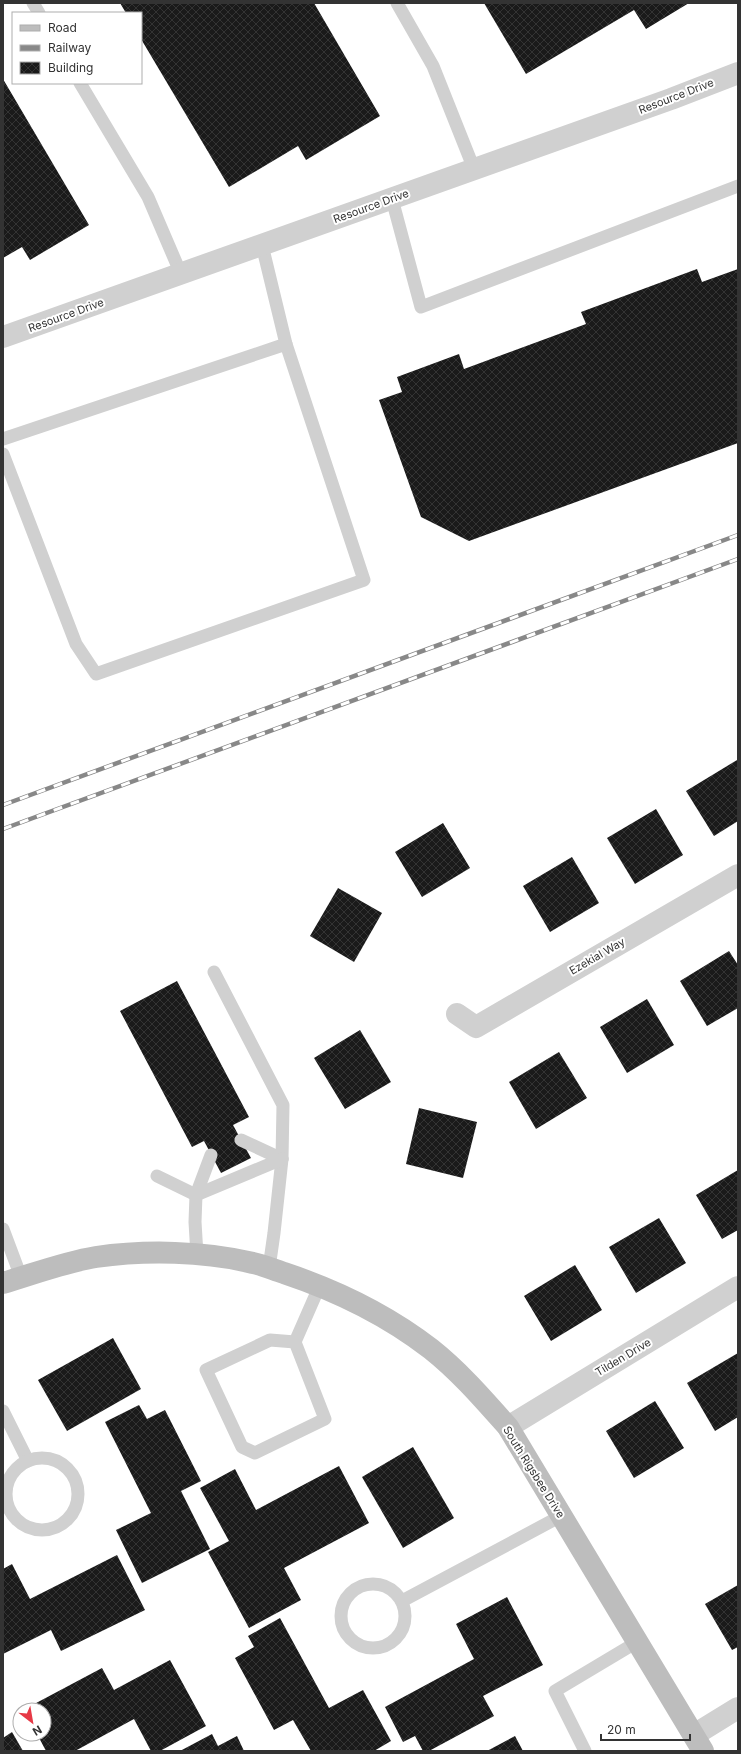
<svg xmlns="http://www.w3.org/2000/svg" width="741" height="1754" font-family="Inter,sans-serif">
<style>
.building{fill:url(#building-cross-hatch)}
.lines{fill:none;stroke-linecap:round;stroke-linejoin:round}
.lane{stroke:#d0d0d0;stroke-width:13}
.street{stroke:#d0d0d0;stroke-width:22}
.secondary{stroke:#bdbdbd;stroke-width:22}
.rail-casing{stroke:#888;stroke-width:4.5}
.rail{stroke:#fff;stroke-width:3;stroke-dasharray:9;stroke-linecap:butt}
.labels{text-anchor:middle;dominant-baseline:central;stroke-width:4;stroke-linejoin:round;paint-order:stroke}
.street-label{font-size:11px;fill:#333;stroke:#fff}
</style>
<defs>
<pattern id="building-cross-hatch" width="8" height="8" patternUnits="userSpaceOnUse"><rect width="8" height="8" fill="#1a1a1a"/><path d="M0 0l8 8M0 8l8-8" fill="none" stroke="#333"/></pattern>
</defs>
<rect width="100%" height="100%" fill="#fff"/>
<g class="building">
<polygon points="120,3 314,3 380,116 306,160 298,146 229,187 141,39 141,13 126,13"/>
<polygon points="484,3 689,3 646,29 634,10 526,74"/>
<polygon points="3,79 89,225 30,260 22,247 3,258"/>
<polygon points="697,269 702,282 738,269 738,443 469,541 421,517 379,400 402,392 397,377 459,354 464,369 586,324 581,312"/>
<polygon points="737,760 738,762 738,821 714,836 686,791"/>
<polygon points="656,809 683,855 635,884 607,838"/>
<polygon points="443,823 470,868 422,897 395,852"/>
<polygon points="572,857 599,903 550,932 523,886"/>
<polygon points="338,888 382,913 354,962 310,936"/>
<polygon points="729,951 738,965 738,1008 707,1026 680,981"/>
<polygon points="177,981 249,1117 233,1125 251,1158 221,1173 204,1141 192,1147 120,1011"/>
<polygon points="647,999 674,1045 627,1073 600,1027"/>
<polygon points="360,1030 391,1082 345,1109 314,1058"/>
<polygon points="559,1052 587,1098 536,1129 509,1082"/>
<polygon points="419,1108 477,1122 463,1178 406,1164"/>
<polygon points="738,1170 738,1230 722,1239 696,1195"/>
<polygon points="659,1218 686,1263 636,1293 609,1247"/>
<polygon points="575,1265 602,1310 551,1341 524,1296"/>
<polygon points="113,1338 141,1389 67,1431 38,1380"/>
<polygon points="738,1353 738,1417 715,1431 687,1383"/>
<polygon points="655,1401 684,1448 634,1478 606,1431"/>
<polygon points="139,1405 147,1419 165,1410 201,1481 181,1491 210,1549 142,1583 116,1530 151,1513 105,1422"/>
<polygon points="413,1447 454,1518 403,1548 362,1477"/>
<polygon points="339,1466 369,1523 284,1568 301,1600 249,1628 208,1552 229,1541 200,1488 235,1469 256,1510"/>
<polygon points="117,1555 145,1610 61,1651 51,1630 3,1654 3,1569 12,1564 30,1599"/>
<polygon points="738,1585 738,1647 732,1650 705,1604"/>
<polygon points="507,1597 543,1665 483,1696 494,1716 429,1751 423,1751 415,1736 403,1742 385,1707 474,1659 456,1624"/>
<polygon points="280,1618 329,1708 363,1690 391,1741 374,1751 311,1751 293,1720 274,1730 235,1658 254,1647 248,1636"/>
<polygon points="170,1660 206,1726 160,1751 151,1751 134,1719 75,1751 46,1751 37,1734 44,1734 44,1710 23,1710 102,1668 114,1690"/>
<polygon points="12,1732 23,1751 3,1751 3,1738"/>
<polygon points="212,1734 218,1746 237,1736 244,1751 180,1751"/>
<polygon points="515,1736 523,1751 487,1751"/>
</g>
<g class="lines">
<g class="lane">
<polyline points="33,3 39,13"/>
<polyline points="397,3 433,66 474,169"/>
<polyline points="80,83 148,197 181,274"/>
<polyline points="392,199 421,307 738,186"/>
<polyline points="3,439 286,344 262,245"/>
<polyline points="3,454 76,644 96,674 364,580 286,344"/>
<polyline points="214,972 283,1105 282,1159 274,1233 269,1268"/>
<polyline points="241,1140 282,1159"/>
<polyline points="157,1176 196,1195 282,1159"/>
<polyline points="3,1229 21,1277"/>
<polyline points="197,1255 195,1222 196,1195 211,1155"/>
<polyline points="295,1342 270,1340 206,1370 242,1447 255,1453 325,1419 295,1342 320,1285"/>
<polyline points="3,1411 28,1461"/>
<circle cx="42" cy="1494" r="36"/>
<circle cx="373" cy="1616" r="32"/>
<polyline points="402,1601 561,1516"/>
<polyline points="585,1751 555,1691 637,1642"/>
</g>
<g class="street">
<polyline points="3,337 671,99 738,73"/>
<polyline points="457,1014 476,1027 738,875"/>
<polyline points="508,1427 738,1287"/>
<polyline points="694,1735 738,1708"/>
</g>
<path class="secondary" d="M 3,1283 C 33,1274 65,1262 96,1257 C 145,1250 205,1251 253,1263 C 263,1265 274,1270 284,1273 C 338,1291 387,1315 431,1349 C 460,1372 484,1400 508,1427 L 703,1751"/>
<defs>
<g id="rail">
<polyline points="3,805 738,535"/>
<polyline points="3,829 738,559"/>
</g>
</defs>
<use href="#rail" class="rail-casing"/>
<use href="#rail" class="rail"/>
</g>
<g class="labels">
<g class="street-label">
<text transform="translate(676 96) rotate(-21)">Resource Drive</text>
<text transform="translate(371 206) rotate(-20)">Resource Drive</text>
<text transform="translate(66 315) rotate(-20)">Resource Drive</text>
<text transform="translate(597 956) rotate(-30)">Ezekial Way</text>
<text transform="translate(623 1357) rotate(-31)">Tilden Drive</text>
<text transform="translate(534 1472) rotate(58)">South Rigsbee Drive</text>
</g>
</g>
<rect width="741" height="1754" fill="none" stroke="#333333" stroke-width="8"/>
<rect x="12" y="12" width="130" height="72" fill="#ffffff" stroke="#adadad"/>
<rect x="20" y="25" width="20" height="6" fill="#bdbdbd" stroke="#adadad"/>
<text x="48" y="32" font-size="12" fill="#333333">Road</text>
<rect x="20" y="45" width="20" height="6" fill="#888888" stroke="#adadad"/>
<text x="48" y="52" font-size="12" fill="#333333">Railway</text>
<rect x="20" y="62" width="20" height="12" fill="url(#building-cross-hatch)" stroke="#adadad"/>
<text x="48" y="72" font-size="12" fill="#333333">Building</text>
<g transform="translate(32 1722) rotate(149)"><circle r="19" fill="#ffffff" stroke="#adadad"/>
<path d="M0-3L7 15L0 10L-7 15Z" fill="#e63946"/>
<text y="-6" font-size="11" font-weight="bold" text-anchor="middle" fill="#333333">N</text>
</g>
<path d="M601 1734v6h89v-6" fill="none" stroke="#333333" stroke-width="2"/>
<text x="607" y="1734" font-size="12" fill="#333333" stroke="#ffffff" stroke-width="3" paint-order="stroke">20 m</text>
</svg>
